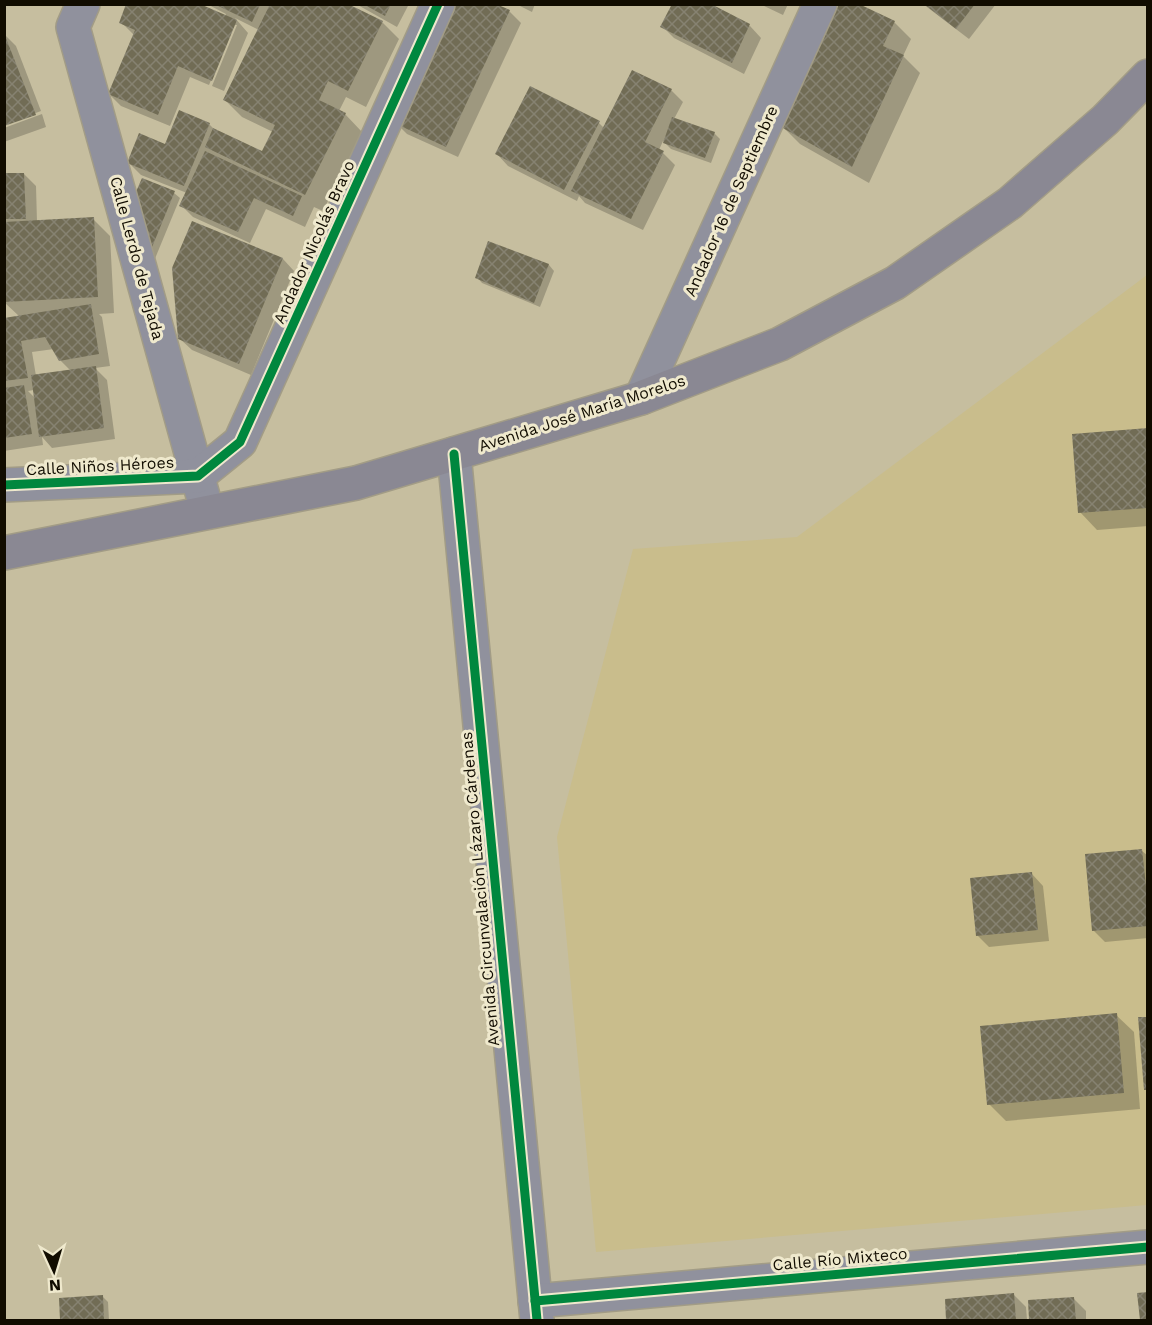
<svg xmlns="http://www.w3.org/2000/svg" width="1152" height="1325" font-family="'Work Sans',sans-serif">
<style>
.built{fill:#c9bd8c}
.shadow{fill:#0003;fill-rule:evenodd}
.building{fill:url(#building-cross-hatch)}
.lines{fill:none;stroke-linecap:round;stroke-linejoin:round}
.minor-casing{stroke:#a29c86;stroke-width:36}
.major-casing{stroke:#a29c86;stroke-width:36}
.minor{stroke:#90919d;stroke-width:33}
.major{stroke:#8a8893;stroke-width:33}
.cycleway-casing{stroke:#efe9cd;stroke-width:13}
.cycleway{stroke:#00873e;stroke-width:9}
.labels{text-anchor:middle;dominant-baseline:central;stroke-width:6;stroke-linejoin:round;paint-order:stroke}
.street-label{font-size:16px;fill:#110c00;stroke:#efe9cd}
</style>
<defs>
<pattern id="building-cross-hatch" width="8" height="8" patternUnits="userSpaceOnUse" patternTransform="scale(1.5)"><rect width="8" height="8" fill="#716c55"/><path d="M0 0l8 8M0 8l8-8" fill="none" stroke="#868271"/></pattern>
</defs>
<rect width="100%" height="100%" fill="#c6be9f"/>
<polygon class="built" points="1147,275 1147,1205 596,1252 557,837 633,549 797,537"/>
<g class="shadow">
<polygon points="207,4 345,4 382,22 399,39 366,107 346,97 339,111 345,114 362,132 323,211 314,207 305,227 266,209 250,243 193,217 181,205 187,193 141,175 129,163 166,146 209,124 216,131 263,153 273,132 242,117 225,100 259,30 235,18 248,33 224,91 212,86 237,25 234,25 209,85 190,77 170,126 121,106 109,94 134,35 121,22 225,16 226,14"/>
<polygon points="356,4 409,4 397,27"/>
<polygon points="516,4 535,4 532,12"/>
<polygon points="708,4 750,26 761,38 744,74 674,38 662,26"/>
<polygon points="760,4 788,4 783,15"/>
<polygon points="923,4 996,4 969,39"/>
<polygon points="509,11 521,23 458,157 407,134 395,122"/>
<polygon points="894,22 911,39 903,56 920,73 869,183 800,144 783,127"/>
<polygon points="4,34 16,46 41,111 4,125"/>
<polygon points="671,90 683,102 674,119 714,133 720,139 711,163 671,149 663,141 659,150 663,153 675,165 643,230 585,203 579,196 577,201 508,166 497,154 599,123 604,128"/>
<polygon points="42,114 46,127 4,142 4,128"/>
<path d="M 24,174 L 36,186 L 37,222 L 93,219 L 110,236 L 114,313 L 99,314 L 102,317 L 110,366 L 95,368 L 107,380 L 115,439 L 52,448 L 42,437 L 43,445 L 4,451 L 4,320 L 20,317 L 4,302 L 4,175 ZM 54,349 L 60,360 L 71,371 L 36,376 L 32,352 ZM 34,390 L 35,398 L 28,391 Z"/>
<polygon points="143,180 174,193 180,198 154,261 150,256"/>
<polygon points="193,223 283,259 294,271 251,375 192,350 179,338"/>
<polygon points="549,265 554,271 540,307 482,283 477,277"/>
<polygon points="1148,430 1148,526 1097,530 1080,512"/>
<polygon points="1142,851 1148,856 1148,938 1105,942 1093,930"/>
<polygon points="1032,874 1043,886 1049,941 989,947 977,935"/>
<polygon points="1116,1015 1134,1032 1140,1109 1006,1121 989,1104"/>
<polygon points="1014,1295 1026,1307 1027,1320 948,1320 946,1300"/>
<polygon points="102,1296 108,1302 109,1320 62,1320 61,1299"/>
<polygon points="1074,1299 1086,1311 1086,1320 1031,1320 1030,1302"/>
</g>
<g class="building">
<polygon points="126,4 200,4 237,20 212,81 178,66 158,115 108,94 135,30 119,23"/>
<polygon points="270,4 348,4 383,21 348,91 328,81 319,100 346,113 305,195 205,147 213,128 262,151 275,125 223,100"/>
<polygon points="363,4 391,4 385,16"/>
<polygon points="447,4 496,4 510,10 446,147 394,123"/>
<polygon points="672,4 711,4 750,24 732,63 660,27"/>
<polygon points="839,4 859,4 895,21 883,46 904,55 852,167 781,127"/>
<polygon points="924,4 975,4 956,29"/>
<polygon points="216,5 260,5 252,22"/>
<polygon points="4,33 36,115 4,126"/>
<polygon points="632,70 672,89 645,142 664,151 631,219 571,191"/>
<polygon points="530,86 600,121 564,190 495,154"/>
<polygon points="179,110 210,123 184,186 127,163 139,133 165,144"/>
<polygon points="672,117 715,132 705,158 663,143"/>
<polygon points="205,151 302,196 293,216 254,198 238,232 179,206"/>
<polygon points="4,173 24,173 26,219 4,219"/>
<polygon points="142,178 175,191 148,257 131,203"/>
<polygon points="94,217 98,297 4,302 4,222"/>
<polygon points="192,221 283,258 239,364 178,339 172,268"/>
<polygon points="488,241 549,264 534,303 475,278"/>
<polygon points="91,304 99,354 59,361 45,337 21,341 28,378 4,381 4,318"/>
<polygon points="96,366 104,428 39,437 31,375"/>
<polygon points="24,385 32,434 4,438 4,388"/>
<polygon points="1148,428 1148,508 1078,513 1072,434"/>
<polygon points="1142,849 1148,905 1148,926 1092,931 1085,854"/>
<polygon points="1032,872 1038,930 976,936 970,878"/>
<polygon points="1117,1013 1124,1093 987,1105 980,1026"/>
<polygon points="1138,1017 1148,1017 1148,1090 1144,1090"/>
<polygon points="1148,1292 1148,1320 1140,1320 1137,1293"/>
<polygon points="1014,1293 1016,1320 946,1320 945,1299"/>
<polygon points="103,1295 104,1320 60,1320 59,1298"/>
<polygon points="1074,1297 1076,1320 1029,1320 1028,1300"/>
</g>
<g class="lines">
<defs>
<g id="minor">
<polyline points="83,4 73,27 203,496"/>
<polyline points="641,398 820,4"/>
<polyline points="454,454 537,1320"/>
<polyline points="4,485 198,476 240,442 438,4"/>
<polyline points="535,1301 1148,1247"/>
</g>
<polyline id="major" points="4,553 356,483 641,398 780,344 895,283 1010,203 1105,120 1148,76"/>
</defs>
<use href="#minor" class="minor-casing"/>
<use href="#major" class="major-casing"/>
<use href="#minor" class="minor"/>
<use href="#major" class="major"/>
<defs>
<g id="cycleway">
<polyline points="454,454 537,1320"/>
<polyline points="4,485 198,476 240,442 438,4"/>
<polyline points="535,1301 1148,1247"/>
</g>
</defs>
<use href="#cycleway" class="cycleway-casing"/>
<use href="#cycleway" class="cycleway"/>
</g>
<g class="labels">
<g class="street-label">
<text transform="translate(731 201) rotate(-66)">Andador 16 de Septiembre</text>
<text transform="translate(314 242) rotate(-66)">Andador Nicolás Bravo</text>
<text transform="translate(137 258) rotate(75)">Calle Lerdo de Tejada</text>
<text transform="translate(582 413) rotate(-18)">Avenida José María Morelos</text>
<text transform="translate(100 466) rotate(-3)">Calle Niños Héroes</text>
<text transform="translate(480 889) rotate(-95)">Avenida Circunvalación Lázaro Cárdenas</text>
<text transform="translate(840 1259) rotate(-5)">Calle Río Mixteco</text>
</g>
</g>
<rect width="1152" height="1325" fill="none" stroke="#110c00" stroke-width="12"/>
<g transform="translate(54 1271) rotate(176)" stroke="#efe9cd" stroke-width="4.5" paint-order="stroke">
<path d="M0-4.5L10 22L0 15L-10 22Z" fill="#110c00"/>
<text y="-9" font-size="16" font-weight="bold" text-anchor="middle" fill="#110c00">N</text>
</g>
</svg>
